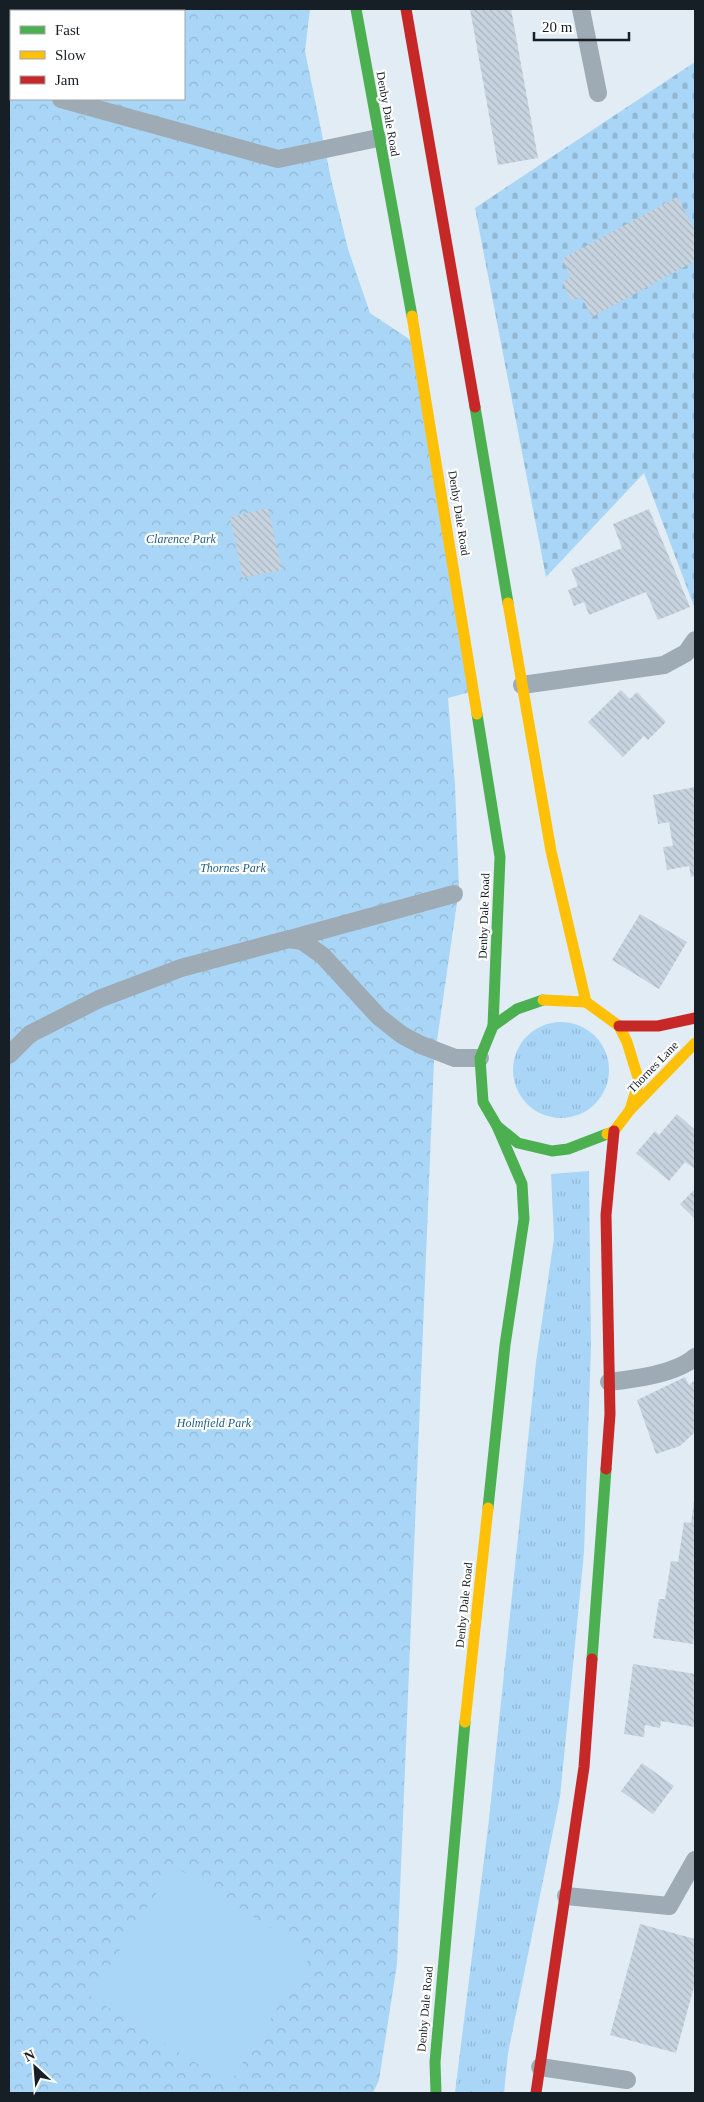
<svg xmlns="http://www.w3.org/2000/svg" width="704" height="2102" font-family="'Times New Roman',serif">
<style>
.grass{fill:url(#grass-tufts)}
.forest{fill:url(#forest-crowns);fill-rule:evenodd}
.cemetery{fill:url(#cemetery-stones)}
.pitch{fill:#a9d6f6}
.building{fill:url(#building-back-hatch)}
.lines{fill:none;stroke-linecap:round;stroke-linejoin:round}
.lane{stroke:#9fabb4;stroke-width:18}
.fast{stroke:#4caf50;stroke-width:11}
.slow{stroke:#ffc107;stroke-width:11}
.jam{stroke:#c62828;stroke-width:11}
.labels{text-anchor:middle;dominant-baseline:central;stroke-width:4.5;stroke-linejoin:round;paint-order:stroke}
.street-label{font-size:12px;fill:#161f26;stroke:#fff}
.park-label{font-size:12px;font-style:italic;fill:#1e5d84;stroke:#fff}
</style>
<defs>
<pattern id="grass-tufts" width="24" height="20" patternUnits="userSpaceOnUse" patternTransform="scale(1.25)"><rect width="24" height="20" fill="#a9d6f6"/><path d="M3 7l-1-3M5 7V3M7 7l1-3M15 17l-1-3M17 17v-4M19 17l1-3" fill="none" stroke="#91b7d3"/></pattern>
<pattern id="forest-crowns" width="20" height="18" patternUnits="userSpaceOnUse" patternTransform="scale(1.25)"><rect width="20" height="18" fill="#a9d6f6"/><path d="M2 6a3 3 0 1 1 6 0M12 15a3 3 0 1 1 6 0" fill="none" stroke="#91b7d3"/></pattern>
<pattern id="cemetery-stones" width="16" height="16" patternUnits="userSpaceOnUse" patternTransform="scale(1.25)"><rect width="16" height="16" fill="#a9d6f6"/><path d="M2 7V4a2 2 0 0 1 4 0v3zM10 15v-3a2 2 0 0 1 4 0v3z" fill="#91b7d3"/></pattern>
<pattern id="building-back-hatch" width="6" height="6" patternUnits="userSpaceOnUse" patternTransform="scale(1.25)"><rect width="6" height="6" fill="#c7d4df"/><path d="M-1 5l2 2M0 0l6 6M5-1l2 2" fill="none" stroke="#aab6bf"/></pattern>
</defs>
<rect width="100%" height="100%" fill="#e1ecf5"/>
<g class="grass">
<circle cx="561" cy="1070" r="48"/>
<polygon points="589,1171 591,1347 584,1553 560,1797 508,2053 504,2093 455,2093 489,1819 536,1362 554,1238 551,1174"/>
</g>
<path class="forest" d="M 9,9 L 310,9 L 305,51 L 331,179 L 348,249 L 370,313 L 418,345 L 474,691 L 448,698 L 455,785 L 459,889 L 434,1061 L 397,1964 L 379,2080 L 373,2093 L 9,2093 ZM 11,11 L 184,11 L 184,99 L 11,99 Z"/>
<polygon class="cemetery" points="695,62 695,609 644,473 546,577 475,208"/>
<polygon class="pitch" points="174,1866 312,1954 229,2084 90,1996"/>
<g class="building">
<polygon points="470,9 511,9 538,158 498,165"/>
<polygon points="677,197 695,231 695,261 592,317 581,296 572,301 562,282 571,277 562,259"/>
<polygon points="268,508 282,570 243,578 230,517"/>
<polygon points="649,509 690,607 658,620 646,592 589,615 584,602 574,606 568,590 578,586 571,569 622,548 613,524"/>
<polygon points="621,690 630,699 637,692 666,722 648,740 644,736 623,757 588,722"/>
<polygon points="695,787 695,876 691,877 689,866 667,870 663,847 673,846 671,835 669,822 658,824 653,795"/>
<polygon points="640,914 687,942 659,989 612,960"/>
<polygon points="677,1114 695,1130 695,1169 685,1162 669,1181 636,1153 655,1131 659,1135"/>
<polygon points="695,1189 695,1217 694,1218 680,1204"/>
<polygon points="685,1377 689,1385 695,1380 695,1432 680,1446 656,1454 637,1400"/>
<polygon points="694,1501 695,1628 693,1644 653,1638 659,1599 665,1599 671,1561 678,1562 684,1522 691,1523"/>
<polygon points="633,1664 695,1674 695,1727 661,1721 660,1728 645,1725 644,1737 624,1734"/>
<polygon points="642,1763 674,1786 653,1814 621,1791"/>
<polygon points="640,1924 695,1939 695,1983 676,2053 610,2035"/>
</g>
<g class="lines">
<g class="lane">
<polyline points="581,9 598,93"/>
<polyline points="9,84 11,85"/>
<polyline points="61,99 278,159 378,138"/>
<polyline points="522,685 664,665 686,653 695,640"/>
<polyline points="290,939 454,894"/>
<polyline points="9,1055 30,1034 99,999 181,968 289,939 302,941 323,956 379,1017 402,1035 421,1045 455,1058 480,1058"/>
<path d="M 609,1382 C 634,1379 676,1374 695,1357"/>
<polyline points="566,1896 669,1906 695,1860"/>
<polyline points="540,2067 627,2080"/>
</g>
<g class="fast">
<polyline points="356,9 412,316"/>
<polyline points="475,407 508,603"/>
<polyline points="477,714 500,857 493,1026"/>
<polyline points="543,1000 517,1009 493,1026 480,1058 483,1102 497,1126 518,1143 552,1151 568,1149 607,1134"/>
<polyline points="488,1508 505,1345 524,1219 522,1184 497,1126"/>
<polyline points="592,1659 606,1469"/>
<polyline points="436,2093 435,2062 465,1722"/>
</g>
<g class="slow">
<polyline points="412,316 477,714"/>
<polyline points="508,603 551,851 586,1002"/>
<polyline points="543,1000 586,1002 619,1026 627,1042 639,1081 630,1110 614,1131 607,1134"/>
<polyline points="630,1110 695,1043"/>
<polyline points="465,1722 488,1508"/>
</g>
<g class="jam">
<polyline points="406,9 475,407"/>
<polyline points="619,1026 658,1026 695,1018"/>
<polyline points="606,1469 610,1414 606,1215 614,1131"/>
<polyline points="536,2093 584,1767 592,1659"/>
</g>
</g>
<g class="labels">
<g class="street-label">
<text transform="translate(388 114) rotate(80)">Denby Dale Road</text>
<text transform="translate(459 513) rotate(81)">Denby Dale Road</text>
<text transform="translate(484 916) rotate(-88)">Denby Dale Road</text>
<text transform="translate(653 1067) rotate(-46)">Thornes Lane</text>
<text transform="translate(464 1605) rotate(-84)">Denby Dale Road</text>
<text transform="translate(425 2009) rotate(-85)">Denby Dale Road</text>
</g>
<g class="park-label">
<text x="181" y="539">Clarence Park</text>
<text x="233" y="868">Thornes Park</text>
<text x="214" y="1423">Holmfield Park</text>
</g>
</g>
<rect width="704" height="2102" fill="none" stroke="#161f26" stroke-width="20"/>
<rect x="10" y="10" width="175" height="90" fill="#ffffff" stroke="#a2a5a8"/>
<rect x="20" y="26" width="25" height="8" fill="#4caf50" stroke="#a2a5a8"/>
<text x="55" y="35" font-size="15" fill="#161f26">Fast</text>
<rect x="20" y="51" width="25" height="8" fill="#ffc107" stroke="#a2a5a8"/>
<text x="55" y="60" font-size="15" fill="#161f26">Slow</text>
<rect x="20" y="76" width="25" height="8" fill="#c62828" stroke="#a2a5a8"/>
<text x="55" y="85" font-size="15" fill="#161f26">Jam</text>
<g transform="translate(35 2067) rotate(334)" stroke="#ffffff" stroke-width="4" paint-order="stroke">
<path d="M0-4L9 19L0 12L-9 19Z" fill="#161f26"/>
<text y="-8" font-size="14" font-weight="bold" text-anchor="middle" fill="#161f26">N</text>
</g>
<path d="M534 32v8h95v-8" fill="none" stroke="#161f26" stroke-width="2.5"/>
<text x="542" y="32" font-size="15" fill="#161f26" stroke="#ffffff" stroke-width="4" paint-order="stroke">20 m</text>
</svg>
